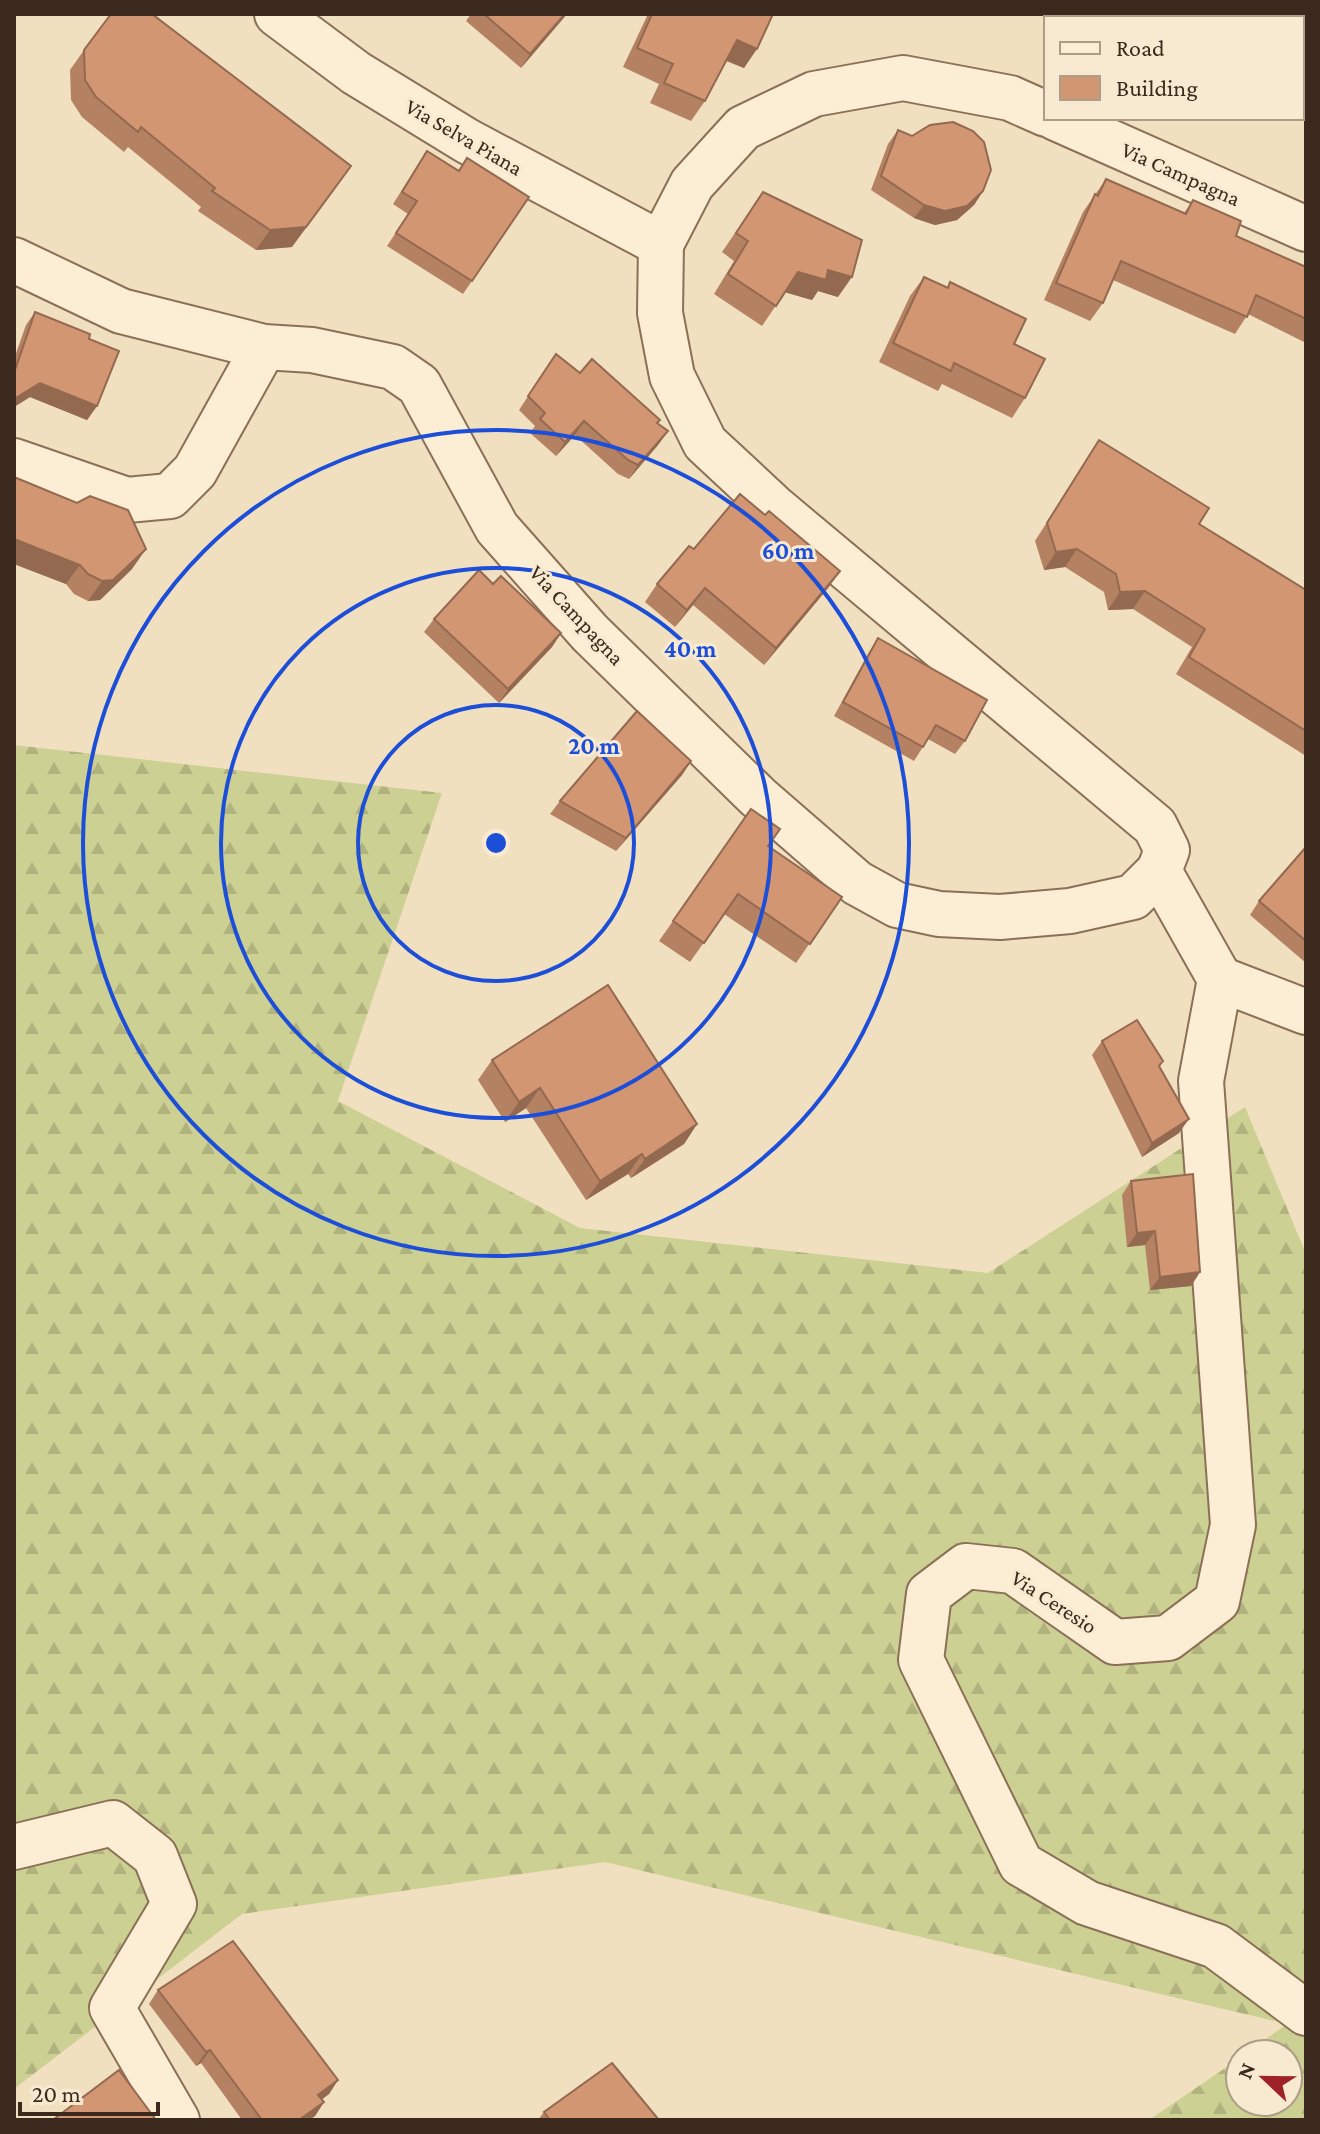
<svg xmlns="http://www.w3.org/2000/svg" width="1320" height="2134" font-family="'Crimson Pro',serif">
<style>
.forest{fill:url(#forest-firs)}
.lines{fill:none;stroke-linecap:round;stroke-linejoin:round}
.minor-casing{stroke:#8b7057;stroke-width:48}
.minor{stroke:#fbeed4;stroke-width:44}
.wall{fill:#b58163}
.shaded-wall{fill:#936950}
.building{fill:#d29673;stroke:#936950;stroke-width:2}
.ring{fill:none;stroke:#1d4ed8;stroke-width:4}
.labels{text-anchor:middle;dominant-baseline:central;stroke-width:6;stroke-linejoin:round;paint-order:stroke}
.street-label{font-size:22px;fill:#3a291c;stroke:#f8ead0}
.centre{fill:#1d4ed8;stroke:#f8ead0;stroke-width:4}
.ring-label{font-size:24px;text-anchor:middle;font-weight:bold;fill:#1d4ed8;stroke:#f8ead0;stroke-width:6;stroke-linejoin:round;paint-order:stroke}
</style>
<defs>
<pattern id="forest-firs" width="22" height="20" patternUnits="userSpaceOnUse" patternTransform="scale(2)"><rect width="22" height="20" fill="#ccd093"/><path d="M5 1l3.5 6h-7zM16 11l3.5 6h-7z" fill="#b0b37e"/></pattern>
</defs>
<rect width="100%" height="100%" fill="#f1e0c0"/>
<polygon class="forest" points="14,745 442,793 338,1101 580,1228 988,1273 1245,1107 1306,1254 1306,2120 1149,2120 1240,2058 1240,2102 1288,2102 1288,2054 1245,2054 1287,2024 605,1862 242,1914 14,2089"/>
<g class="lines">
<defs>
<g id="minor">
<polyline points="277,14 356,73 467,141 661,244"/>
<polyline points="1046,114 1010,98 903,78 814,94 743,128 692,184 661,244 660,313 672,376 705,443 776,509 1155,826 1167,850 1159,871 1220,979"/>
<polyline points="1056,118 1306,229"/>
<polyline points="14,260 121,311 264,347 312,350 393,367 419,385 497,528 590,633 758,797 857,883 897,905 939,914 1000,917 1070,911 1133,897 1159,871"/>
<polyline points="14,461 127,500 170,496 195,471 264,347"/>
<polyline points="1306,1012 1220,979 1201,1081 1233,1525 1217,1601 1168,1638 1115,1642 1013,1571 966,1566 929,1594 921,1660 1021,1864 1087,1903 1216,1946 1306,2013"/>
<polyline points="14,1847 113,1823 155,1856 174,1904 112,2008 177,2120"/>
</g>
</defs>
<use href="#minor" class="minor-casing"/>
<use href="#minor" class="minor"/>
</g>
<g class="wall">
<polygon points="471,14 567,14 521,68 466,21"/>
<polygon points="648,14 773,14 744,68 726,61 705,101 691,121 650,103 659,84 623,67"/>
<polygon points="1158,14 1225,14 1221,18 1163,18"/>
<polygon points="84,50 292,247 256,250 198,211 201,207 128,147 124,152 82,117 71,100 70,70"/>
<polygon points="898,130 983,191 974,205 957,220 935,225 914,218 871,190 888,144"/>
<polygon points="427,151 458,171 467,158 529,197 463,294 387,246 408,214 393,204"/>
<polygon points="1106,179 1184,213 1193,200 1236,236 1306,267 1306,343 1248,314 1235,334 1113,280 1103,303 1090,321 1044,300 1083,212"/>
<polygon points="763,192 838,297 818,291 812,300 785,292 762,326 714,294 734,261 722,252"/>
<polygon points="924,277 947,287 950,282 1014,344 1025,398 1012,418 942,384 938,391 879,362 910,296"/>
<polygon points="35,312 89,339 97,406 87,420 30,397 14,407 14,359 26,325"/>
<polygon points="556,354 580,373 658,423 668,431 658,445 629,479 618,474 575,435 556,456 530,433 535,426 519,410"/>
<polygon points="1099,440 1199,524 1306,590 1306,756 1176,674 1192,647 1133,609 1108,610 1104,592 1065,567 1044,570 1035,541"/>
<polygon points="14,477 132,569 100,600 88,601 74,594 66,584 14,564"/>
<polygon points="765,515 840,571 828,588 764,665 693,605 675,627 645,602 657,584 694,549"/>
<polygon points="493,584 561,633 552,647 499,703 424,632 434,619"/>
<polygon points="878,638 965,741 955,754 928,739 914,761 834,716 869,652"/>
<polygon points="691,761 682,775 616,851 550,814 560,801"/>
<polygon points="751,809 768,846 842,897 796,963 724,914 690,962 659,941"/>
<polygon points="1306,847 1306,963 1250,915 1259,901"/>
<polygon points="1102,1041 1163,1061 1159,1067 1179,1133 1142,1157 1092,1055"/>
<polygon points="492,1060 697,1124 684,1144 631,1178 628,1174 586,1200 526,1108 505,1122 478,1080"/>
<polygon points="1131,1181 1200,1272 1191,1286 1150,1290 1145,1245 1127,1247 1122,1195"/>
<polygon points="158,1990 338,2080 329,2094 322,2099 324,2102 315,2116 309,2120 242,2120 201,2063 196,2066 149,2004"/>
<polygon points="544,2112 659,2120 538,2120"/>
</g>
<g class="shaded-wall">
<polygon points="565,14 567,14 521,68 530,54"/>
<polygon points="737,40 757,49 744,68 723,59"/>
<polygon points="337,186 292,247 256,250 270,230"/>
<polygon points="983,191 974,205 957,220 935,225 914,218 924,205"/>
<polygon points="828,270 852,277 838,297 818,291 812,300 784,292 798,272"/>
<polygon points="40,383 97,406 87,420 30,397 14,407 14,399"/>
<polygon points="584,421 575,435 556,456 565,442"/>
<polygon points="668,431 658,445 629,479 638,465"/>
<polygon points="14,539 80,565 66,584 14,564"/>
<polygon points="146,549 132,569 100,600 88,601 102,581"/>
<polygon points="1077,549 1065,567 1044,570 1056,552"/>
<polygon points="840,571 828,588 764,665 776,648"/>
<polygon points="705,588 693,605 675,627 687,610"/>
<polygon points="1145,591 1133,609 1108,610 1120,592"/>
<polygon points="561,633 552,647 499,703 508,689"/>
<polygon points="691,761 682,775 616,851 626,838"/>
<polygon points="540,1088 526,1108 505,1122 519,1102"/>
<polygon points="1189,1119 1179,1133 1142,1157 1152,1143"/>
<polygon points="697,1124 684,1144 631,1178 645,1159"/>
<polygon points="642,1154 628,1174 586,1200 600,1181"/>
<polygon points="1155,1231 1145,1245 1127,1247 1137,1233"/>
<polygon points="1200,1272 1191,1286 1150,1290 1160,1277"/>
<polygon points="210,2050 201,2063 196,2066 206,2052"/>
<polygon points="338,2080 329,2094 309,2109 318,2095"/>
<polygon points="324,2102 315,2116 309,2120 299,2120"/>
</g>
<g class="building">
<polygon points="111,14 152,14 351,166 306,227 270,230 212,191 215,188 141,127 138,132 96,97 85,80 84,50"/>
<polygon points="484,14 565,14 530,54"/>
<polygon points="652,14 773,14 757,49 737,40 705,101 664,83 673,64 637,48"/>
<polygon points="1194,14 1221,14 1217,18 1199,18"/>
<polygon points="953,122 973,131 984,142 991,170 983,191 967,206 945,211 924,205 881,176 898,130 912,136 930,125"/>
<polygon points="427,151 459,171 467,158 529,197 472,281 396,233 417,201 402,192"/>
<polygon points="1106,179 1186,214 1193,200 1241,221 1236,236 1306,267 1306,319 1256,295 1247,317 1121,261 1103,303 1056,283 1095,194 1098,196"/>
<polygon points="763,192 862,240 852,277 828,270 826,280 798,272 776,306 728,274 748,241 736,233"/>
<polygon points="924,277 948,288 950,282 1026,319 1014,344 1045,359 1025,398 954,363 951,371 893,343"/>
<polygon points="35,312 90,334 89,339 119,351 97,406 40,383 14,399 14,373"/>
<polygon points="556,354 580,373 592,359 660,420 657,423 668,431 638,465 628,460 584,421 565,442 540,419 545,413 528,396"/>
<polygon points="1099,440 1209,508 1199,524 1306,590 1306,731 1189,657 1205,629 1145,591 1120,592 1116,574 1077,549 1056,552 1047,523"/>
<polygon points="14,477 77,503 90,496 128,510 146,549 113,580 102,581 88,574 80,565 14,539"/>
<polygon points="740,494 765,515 769,511 840,571 776,648 705,588 687,610 657,584 689,546 694,549"/>
<polygon points="479,570 493,584 501,576 561,633 508,689 434,619"/>
<polygon points="878,638 987,700 965,741 936,725 923,747 843,702"/>
<polygon points="637,711 691,761 626,838 560,801"/>
<polygon points="751,809 780,829 768,846 842,897 810,944 738,894 704,943 673,921"/>
<polygon points="1306,847 1306,941 1259,901"/>
<polygon points="608,985 697,1124 645,1159 642,1154 600,1181 540,1088 519,1102 492,1060"/>
<polygon points="1137,1020 1163,1061 1159,1066 1189,1119 1152,1143 1102,1041"/>
<polygon points="1193,1174 1200,1272 1160,1277 1155,1231 1137,1233 1131,1181"/>
<polygon points="233,1941 338,2080 318,2095 324,2102 299,2120 262,2120 210,2050 206,2052 158,1990"/>
<polygon points="612,2063 659,2120 550,2120 544,2112"/>
<polygon points="119,2070 156,2120 55,2120 54,2119"/>
</g>
<g class="ring">
<circle cx="496" cy="843" r="138"/>
<circle cx="496" cy="843" r="275"/>
<circle cx="496" cy="843" r="413"/>
</g>
<g class="labels">
<g class="street-label">
<text transform="translate(464 137) rotate(30)">Via Selva Piana</text>
<text transform="translate(1181 174) rotate(24)">Via Campagna</text>
<text transform="translate(577 615) rotate(47)">Via Campagna</text>
<text transform="translate(1054 1602) rotate(33)">Via Ceresio</text>
</g>
</g>
<circle cx="496" cy="843" r="12" class="centre"/>
<g class="ring-label">
<text x="788" y="559">60 m</text>
<text x="690" y="657">40 m</text>
<text x="594" y="754">20 m</text>
</g>
<rect width="1320" height="2134" fill="none" stroke="#3a291c" stroke-width="32"/>
<rect x="1044" y="16" width="260" height="104" fill="#f8ead0" stroke="#ac9d88" stroke-width="2"/>
<rect x="1060" y="42" width="40" height="12" fill="#fbeed4" stroke="#ac9d88" stroke-width="2"/>
<text x="1116" y="56" font-size="24" fill="#3a291c">Road</text>
<rect x="1060" y="76" width="40" height="24" fill="#d29673" stroke="#ac9d88" stroke-width="2"/>
<text x="1116" y="96" font-size="24" fill="#3a291c">Building</text>
<g transform="translate(1264 2078) rotate(292)"><circle r="38" fill="#f8ead0" stroke="#ac9d88" stroke-width="2"/>
<path d="M0-6L14 30L0 20L-14 30Z" fill="#9f2229"/>
<text y="-12" font-size="22" font-weight="bold" text-anchor="middle" fill="#3a291c">N</text>
</g>
<path d="M20 2102v12h138v-12" fill="none" stroke="#3a291c" stroke-width="4"/>
<text x="32" y="2102" font-size="24" fill="#3a291c" stroke="#f8ead0" stroke-width="6" paint-order="stroke">20 m</text>
</svg>
